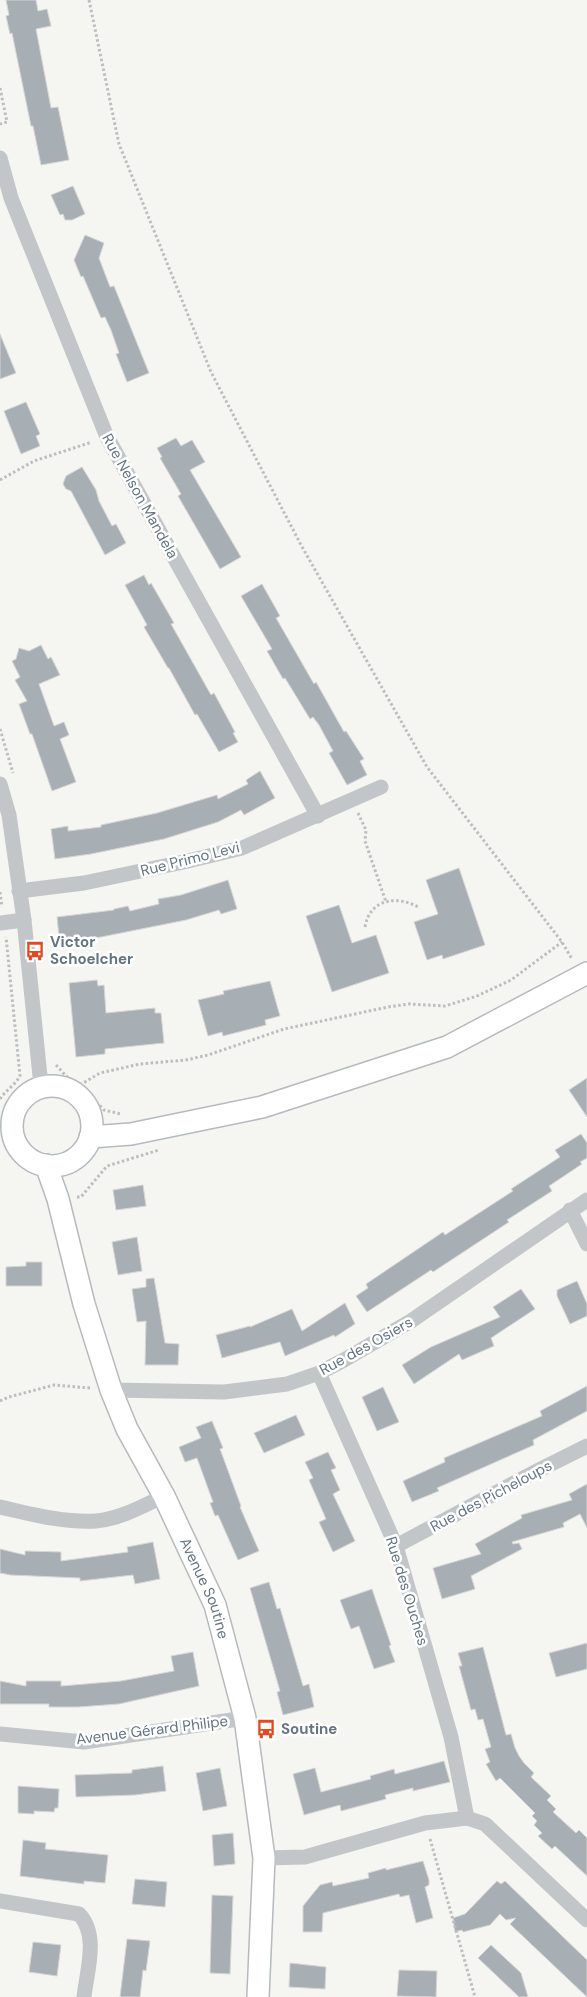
<svg xmlns="http://www.w3.org/2000/svg" width="587" height="1997" font-family="'DM Sans',sans-serif">
<style>
.building{fill:#a7afb4;stroke:#d6d6d4}
.lines{fill:none;stroke-linecap:round;stroke-linejoin:round}
.secondary-casing{stroke:#b4babe;stroke-width:24}
.path{stroke:#bcbec0;stroke-width:3;stroke-dasharray:2.5 2.5;stroke-linecap:butt}
.street{stroke:#c2c6c9;stroke-width:15}
.secondary{stroke:#fff;stroke-width:21}
.labels{text-anchor:middle;dominant-baseline:central;stroke-width:5;stroke-linejoin:round;paint-order:stroke}
.street-label{font-size:15px;fill:#647582;stroke:#fff}
.poi-label{font-size:15px;font-weight:bold;fill:#647582;stroke:#fff;text-anchor:start}
</style>
<rect width="100%" height="100%" fill="#f5f5f1"/>
<g class="building">
<polygon points="6,0 36,0 38,11 47,9 51,26 36,29 51,108 58,107 69,160 41,165 33,126 31,126 12,33 10,34 6,16 9,15"/>
<polygon points="73,186 85,214 72,220 65,220 63,214 60,215 51,195"/>
<polygon points="85,235 104,243 99,258 110,287 114,286 149,373 127,382 116,354 119,353 111,330 105,317 101,318 83,276 81,277 74,260"/>
<polygon points="0,334 16,373 0,379"/>
<polygon points="26,402 40,434 36,436 40,446 21,454 4,411"/>
<polygon points="176,438 181,446 192,440 205,462 190,470 241,557 220,569 178,496 181,494 160,458 162,457 157,448"/>
<polygon points="82,467 96,490 99,501 112,526 116,524 126,543 105,555 71,491 66,489 63,484 66,476"/>
<polygon points="144,575 149,585 151,583 174,623 171,624 211,695 214,693 235,732 233,733 238,742 219,752 197,714 195,715 169,668 168,668 144,627 147,625 125,585"/>
<polygon points="262,584 280,616 276,618 314,684 316,682 344,732 346,731 364,759 360,761 367,775 347,785 329,753 333,751 319,725 313,717 310,719 285,678 283,679 267,651 272,649 241,596"/>
<polygon points="41,645 48,659 51,657 60,675 39,684 54,726 64,722 69,735 60,739 76,782 52,791 32,734 30,734 19,704 27,701 15,680 20,677 12,661 16,659 19,648 29,651"/>
<polygon points="260,771 275,798 244,815 241,810 218,822 164,839 91,854 55,859 51,829 68,826 68,831 101,827 101,825 157,813 217,795 218,799 248,784 246,780"/>
<polygon points="459,868 485,945 443,959 442,955 427,960 414,922 438,914 426,880"/>
<polygon points="228,880 237,909 221,914 219,910 186,920 101,937 77,940 78,945 60,947 57,917 114,910 114,909 128,906 130,911 159,904 158,899 181,895"/>
<polygon points="339,905 352,943 376,935 389,973 332,992 306,916"/>
<polygon points="97,980 98,986 104,985 106,1013 155,1008 155,1013 161,1013 164,1043 105,1049 105,1054 76,1057 69,983"/>
<polygon points="270,981 280,1016 265,1020 266,1025 223,1036 222,1032 208,1036 198,1000 224,994 223,991"/>
<polygon points="587,1078 587,1117 569,1090"/>
<polygon points="581,1134 587,1143 587,1158 580,1162 582,1164 549,1186 552,1191 507,1220 509,1222 433,1272 431,1270 367,1312 356,1296 368,1288 366,1284 443,1232 445,1235 513,1191 511,1189 560,1157 555,1150"/>
<polygon points="143,1185 146,1206 116,1210 113,1190"/>
<polygon points="137,1237 142,1271 118,1275 112,1242"/>
<polygon points="26,1262 42,1262 42,1286 6,1286 6,1267 26,1266"/>
<polygon points="154,1278 165,1343 179,1344 178,1365 145,1365 146,1321 137,1322 132,1289 146,1287 146,1279"/>
<polygon points="577,1281 587,1304 587,1316 570,1324 557,1296 557,1290"/>
<polygon points="521,1289 535,1309 491,1338 494,1346 462,1360 459,1354 414,1384 402,1365 431,1347 500,1317 493,1307"/>
<polygon points="345,1303 355,1324 335,1337 334,1335 285,1356 280,1342 222,1358 216,1335 250,1326 250,1327 292,1309 302,1331"/>
<polygon points="587,1386 587,1411 533,1440 534,1445 437,1488 439,1491 412,1502 403,1481 445,1462 444,1458 542,1416 540,1411"/>
<polygon points="383,1387 399,1422 377,1431 362,1397"/>
<polygon points="296,1415 305,1435 264,1453 254,1433"/>
<polygon points="212,1421 223,1448 220,1449 241,1506 240,1507 259,1551 238,1560 218,1515 215,1516 210,1503 213,1502 197,1458 185,1462 179,1447 201,1438 196,1427"/>
<polygon points="328,1452 336,1468 331,1470 340,1490 333,1494 355,1541 333,1552 319,1522 326,1519 309,1480 313,1478 305,1462"/>
<polygon points="587,1484 587,1528 580,1514 563,1523 564,1527 512,1542 513,1544 519,1543 522,1549 471,1576 475,1589 442,1599 433,1568 481,1554 475,1544 522,1518 521,1515 572,1500 569,1494"/>
<polygon points="153,1542 160,1579 135,1584 133,1575 80,1581 80,1578 10,1575 0,1573 0,1549 25,1555 25,1551 61,1552 61,1561 128,1552 127,1547"/>
<polygon points="269,1582 277,1609 280,1608 303,1686 309,1684 314,1707 283,1715 277,1692 280,1691 250,1588"/>
<polygon points="372,1589 391,1645 389,1646 395,1662 374,1669 359,1626 351,1629 340,1600"/>
<polygon points="587,1643 587,1669 556,1677 549,1653"/>
<polygon points="483,1647 506,1735 511,1734 515,1748 519,1756 524,1763 534,1773 531,1777 551,1796 547,1800 556,1809 553,1812 576,1833 579,1830 587,1838 587,1876 555,1846 552,1849 538,1836 542,1833 534,1825 537,1821 532,1816 535,1813 500,1778 496,1781 486,1764 490,1762 485,1749 491,1747 483,1719 478,1720 475,1709 471,1710 459,1666 462,1666 458,1653"/>
<polygon points="193,1652 199,1686 119,1704 78,1707 49,1707 49,1704 0,1704 0,1681 26,1686 26,1681 61,1681 61,1686 121,1681 174,1671 171,1656"/>
<polygon points="444,1761 450,1782 413,1791 413,1788 385,1795 386,1799 341,1811 340,1805 304,1815 293,1774 315,1768 321,1792 371,1779 370,1776 394,1769 395,1774"/>
<polygon points="163,1766 166,1791 135,1795 76,1797 75,1775 132,1773 132,1770"/>
<polygon points="220,1768 227,1806 203,1811 196,1773"/>
<polygon points="18,1786 59,1789 58,1808 55,1808 54,1812 34,1811 34,1814 18,1813"/>
<polygon points="233,1833 235,1864 214,1866 212,1835"/>
<polygon points="23,1840 46,1843 45,1849 108,1855 105,1883 84,1881 84,1884 20,1876"/>
<polygon points="423,1861 429,1880 429,1885 425,1887 433,1918 416,1923 409,1895 400,1897 399,1894 323,1913 322,1932 303,1932 303,1906 320,1885 332,1882 333,1886 369,1878 368,1873 386,1868 386,1870"/>
<polygon points="135,1879 167,1882 165,1907 132,1904"/>
<polygon points="497,1881 501,1884 505,1881 587,1960 587,1997 510,1924 516,1918 506,1920 500,1914 490,1925 463,1932 462,1930 455,1932 453,1918 465,1914"/>
<polygon points="212,1895 233,1896 230,1974 210,1973"/>
<polygon points="127,1939 150,1941 146,1971 143,1970 140,1997 120,1997"/>
<polygon points="33,1942 61,1945 57,1976 29,1972"/>
<polygon points="491,1945 521,1973 528,1997 519,1997 478,1958"/>
<polygon points="290,1963 326,1967 325,1989 289,1987"/>
<polygon points="399,1970 437,1971 436,1997 397,1996"/>
</g>
<g class="lines">
<defs>
<g id="secondary">
<circle cx="52" cy="1126" r="40"/>
<polyline points="90,1137 131,1134 262,1107 447,1047 587,973"/>
<path id="s1" d="M 46,1165 L 58,1199 L 84,1304 L 111,1390 L 127,1429 L 164,1496 L 215,1605 L 245,1718 L 264,1858 L 258,1997"/>
</g>
</defs>
<use href="#secondary" class="secondary-casing"/>
<g class="path">
<polyline points="89,0 119,144 211,372 301,545 427,767 562,942 572,959"/>
<polyline points="0,88 7,122 0,124"/>
<polyline points="0,480 34,461 92,442"/>
<polyline points="0,729 13,773"/>
<polyline points="358,813 366,830 365,841 386,902"/>
<polyline points="0,892 2,907"/>
<path d="M 365,927 C 370,898 398,895 420,908"/>
<polyline points="56,1065 66,1076 80,1085 104,1110 121,1114"/>
<polyline points="80,1085 100,1073 140,1064 186,1060 208,1055 284,1029 388,1007 409,1004 445,1006 477,996 511,980 562,942"/>
<path d="M 0,1099 C 6,1090 15,1085 20,1076 L 6,937"/>
<polyline points="77,1197 81,1197 107,1166 159,1150"/>
<polyline points="0,1401 9,1397 54,1385 90,1388"/>
<polyline points="430,1839 475,1997"/>
</g>
<g class="street">
<polyline points="0,158 11,198 107,437 318,816"/>
<polyline points="0,784 9,815 24,920 40,1076 47,1086"/>
<polyline points="19,891 84,883 188,861 242,848 381,787"/>
<polyline points="0,923 24,920"/>
<polyline points="570,1210 587,1244"/>
<polyline points="319,1373 396,1546 451,1737 467,1818"/>
<polyline points="111,1390 224,1392 287,1384 319,1373 344,1360 411,1321 587,1200"/>
<path d="M 0,1507 C 31,1514 64,1523 96,1521 C 120,1519 143,1506 164,1496"/>
<polyline points="396,1546 533,1473 587,1446"/>
<polyline points="0,1734 84,1742 245,1718"/>
<polyline points="264,1858 305,1857 425,1823 467,1818 485,1824 587,1920"/>
<path d="M 0,1901 L 79,1914 C 99,1935 87,1970 84,1997"/>
</g>
<use href="#secondary" class="secondary"/>
</g>
<defs>
<symbol id="bus-bare" viewBox="-9 -9 18 18"><path d="M-5-6H5V4H4V6H2V4H-2V6H-4V4H-5ZM-3.5-4V0h7V-4ZM-3.5 1.2v1.5H-2V1.2ZM2 1.2v1.5H3.5V1.2Z" fill="#e34823" stroke="#fff" stroke-width="2.5" paint-order="stroke"/></symbol>
</defs>
<g fill-rule="evenodd">
<use href="#bus-bare" x="21" y="937" width="28" height="28"/>
<use href="#bus-bare" x="252" y="1715" width="28" height="28"/>
</g>
<g class="labels">
<g class="street-label">
<text transform="translate(140 496) rotate(61)">Rue Nelson Mandela</text>
<text transform="translate(190 859) rotate(-14)">Rue Primo Levi</text>
<text transform="translate(366 1346) rotate(-29)">Rue des Osiers</text>
<text transform="translate(491 1496) rotate(-28)">Rue des Picheloups</text>
<text stroke="none"><textPath href="#s1" startOffset="454">Avenue Soutine</textPath></text>
<text transform="translate(407 1591) rotate(73)">Rue des Ouches</text>
<text transform="translate(152 1730) rotate(-7)">Avenue Gérard Philipe</text>
</g>
<g class="poi-label">
<text x="50" y="942">Victor<tspan x="50" dy="17">Schoelcher</tspan></text>
<text x="281" y="1729">Soutine</text>
</g>
</g>
</svg>
